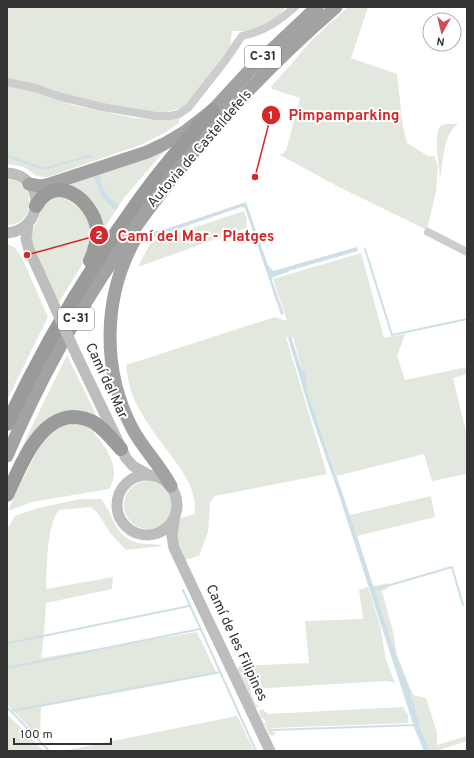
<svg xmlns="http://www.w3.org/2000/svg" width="474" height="758" font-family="Overpass,sans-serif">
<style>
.green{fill:#e2e8dd}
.water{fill:#cfdfe8}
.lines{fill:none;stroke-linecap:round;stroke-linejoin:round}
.stream{stroke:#cfdfe8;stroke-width:2}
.minor{stroke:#cdcdcd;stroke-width:8}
.secondary{stroke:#bdbdbd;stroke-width:11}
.trunk{stroke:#a2a2a2;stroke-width:13}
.motorway{stroke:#9a9a9a;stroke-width:14}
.secondary-bridge{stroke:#bdbdbd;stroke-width:11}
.labels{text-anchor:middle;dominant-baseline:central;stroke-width:4;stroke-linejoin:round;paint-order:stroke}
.shield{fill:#fff;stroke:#707070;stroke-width:1}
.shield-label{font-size:13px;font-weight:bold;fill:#333}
.street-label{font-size:14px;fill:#333;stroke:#fff}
.leader{fill:none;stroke:#d62828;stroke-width:1.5}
.callout-dot{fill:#d62828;stroke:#fff;stroke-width:1.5}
.mark-label{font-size:12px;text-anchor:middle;font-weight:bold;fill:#fff}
.callout-label{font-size:15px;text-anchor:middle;font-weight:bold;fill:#d62828;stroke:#fff;stroke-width:4;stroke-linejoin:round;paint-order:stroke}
</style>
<rect width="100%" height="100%" fill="#fff"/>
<g class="green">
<polygon points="7,7 286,7 275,19 252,31 232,31 230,50 184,108 155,114 103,105 7,78"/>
<polygon points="348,7 368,7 351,58 397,74 403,127 407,143 428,156 434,156 438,165 436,191 427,230 339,187 278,154 284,154 284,151 286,151 300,98 272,89 271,87 312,40"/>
<path d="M 7,86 L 30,90 L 72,105 L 134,118 L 161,120 L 180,116 L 179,123 L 166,132 L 143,144 L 48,177 C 34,177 37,175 27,169 C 22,166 13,165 7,164 Z"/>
<path d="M 445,124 L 458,124 C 443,134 443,163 440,180 C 440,165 433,138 440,126 Z"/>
<polygon points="166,149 124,198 101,233 97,213 58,186"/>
<path d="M 7,179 C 38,181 36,225 7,225 Z"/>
<path d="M 59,196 C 85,206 98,227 88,255 C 86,259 82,264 80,268 C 73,279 66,291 59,302 L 32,245 L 31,235 L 34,227 L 38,220 L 41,210 L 51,198 Z"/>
<polygon points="244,211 247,220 246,228 138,267 151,242"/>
<polygon points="7,244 14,247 21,256 48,317 7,400"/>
<path d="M 361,253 L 384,338 L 405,334 L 397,356 L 405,380 L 467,367 L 467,374 L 453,378 L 467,436 L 467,474 L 432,481 L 424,454 L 337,476 L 308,393 L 293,337 L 286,337 L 327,474 L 215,496 L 210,502 L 208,532 L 199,556 L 184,560 L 176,541 L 179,520 L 180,518 L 189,516 L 194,514 C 201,485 167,453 153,431 C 147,423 142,414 137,405 C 130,392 128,379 126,365 L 275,317 L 287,321 L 273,279 Z"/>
<polygon points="67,355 98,419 61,415 7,487 7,477"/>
<path d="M 73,424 L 87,426 L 95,429 L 94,433 C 107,448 122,469 109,489 L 32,502 L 8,511 L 16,492 L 45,436 L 60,426 Z"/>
<circle cx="148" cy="505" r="24"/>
<polygon points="431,496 435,517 357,536 350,515"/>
<path d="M 80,499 L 101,499 C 114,515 113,534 135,542 C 144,545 154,543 163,546 L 126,550 L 111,534 L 97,512 L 91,507 L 59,510 C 46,526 47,568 46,589 L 113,577 L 112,589 L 46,603 L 44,634 L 41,658 L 197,632 L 217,674 L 41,707 L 40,739 L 7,704 L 7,529 L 15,516 L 38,508 Z"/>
<polygon points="390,583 387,589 382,591 393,632 397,655 413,695 426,698 437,733 437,745 467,736 467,741 436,751 430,751 407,693 372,586"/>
<polygon points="368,587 380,625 386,660 395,683 387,681 250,689 255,703 259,707 254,708 237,670 239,666 309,663 305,621 363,619 359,590"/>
<polygon points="403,707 408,715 408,723 271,728 273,732 277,732 273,736 270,735 264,723 266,722 263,718 261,718 259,711 262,709 268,714"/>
<polygon points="7,714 44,751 7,751"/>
<polygon points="237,716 254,751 63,751"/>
</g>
<g class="water">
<path d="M 99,173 C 103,191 105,195 119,205 L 116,210 C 102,199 99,192 94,176 Z"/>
<polygon points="246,202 268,265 273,271 357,247 358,251 274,275 272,280 284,314 281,315 245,208 241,207 152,238 151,236 155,231 160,231"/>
<polygon points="291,336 300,365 302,370 305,372 308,393 357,536 395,653 408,685 421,729 430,751 424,751 415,730 337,489 310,412 288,338"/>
</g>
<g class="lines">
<g class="stream">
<polyline points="7,156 44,169 89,156 92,158"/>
<polyline points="365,249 392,335 467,319"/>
<polyline points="273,276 288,271"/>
<polyline points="183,590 256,751"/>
<polyline points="373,590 452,567 463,605"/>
<polyline points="9,643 189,606"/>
<polyline points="7,668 200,629"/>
<polyline points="7,707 49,751"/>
<polyline points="11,711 220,672"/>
<polyline points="271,730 416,725"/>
</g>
<g class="minor">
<path d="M 7,82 L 35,88 L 61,97 L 102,107 L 156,116 L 170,116 L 179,114 L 188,108 L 225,61 L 242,36 C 263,32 279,21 295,7"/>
<polyline points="428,232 467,252"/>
</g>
<g class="secondary">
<path d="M 7,173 C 46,175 45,230 7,233"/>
<polyline points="28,224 26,239 29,250 50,296"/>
<polyline points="77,356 126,458 133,466 149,475"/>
<circle cx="147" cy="505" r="30"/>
<polyline points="174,520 172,536 174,548 270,751"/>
</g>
<g class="trunk">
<polyline points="29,184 40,186 50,184 147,152 164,144 186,131 213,110 249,71 317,7"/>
<path d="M 137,236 C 103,294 101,368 132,428 C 143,449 160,465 171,486"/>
<path d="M 7,456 C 80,284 195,129 336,7"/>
</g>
<g class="motorway">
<path d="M 36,206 C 55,172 92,199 97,228 C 98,240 95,250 90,261"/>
<path d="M 7,424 C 42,349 86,274 134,207 C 158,173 185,141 213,110"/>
<path d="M 7,495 C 20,468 37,419 72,417 C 80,417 88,419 95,423 C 105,430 113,440 121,449"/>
</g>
<polyline class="secondary-bridge" points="50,296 77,356"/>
</g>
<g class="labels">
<g class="shield">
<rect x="245" y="46" width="36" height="22" rx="3"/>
<rect x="58" y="308" width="36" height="22" rx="3"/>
</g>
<g class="shield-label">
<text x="263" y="57">C-31</text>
<text x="76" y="319">C-31</text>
</g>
<g class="street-label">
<text transform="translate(200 149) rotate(-49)">Autovia de Castelldefels</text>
<text transform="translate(106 381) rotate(65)">Camí del Mar</text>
<text transform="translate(236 643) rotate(65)">Camí de les Filipines</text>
</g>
</g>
<path class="leader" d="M255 177L271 115M27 255L99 235"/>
<g class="callout-dot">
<circle cx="255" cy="177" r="4"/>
<circle cx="27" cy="255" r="4"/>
<circle cx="271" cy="115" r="10"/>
<circle cx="99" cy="235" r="10"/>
</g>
<g class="mark-label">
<text x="271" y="119">1</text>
<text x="99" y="239">2</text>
</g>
<g class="callout-label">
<text x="344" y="120">Pimpamparking</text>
<text x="196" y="241">Camí del Mar - Platges</text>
</g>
<rect width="474" height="758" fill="none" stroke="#333333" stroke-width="16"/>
<g transform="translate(442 32) rotate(188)"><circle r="19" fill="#ffffff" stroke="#adadad"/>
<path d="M0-3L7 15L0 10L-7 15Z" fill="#d14d56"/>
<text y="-6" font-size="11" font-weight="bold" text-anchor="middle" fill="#333333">N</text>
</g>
<path d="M14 738v6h97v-6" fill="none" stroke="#333333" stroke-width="2"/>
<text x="20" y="738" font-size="12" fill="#333333" stroke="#ffffff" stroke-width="3" paint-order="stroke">100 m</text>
</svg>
